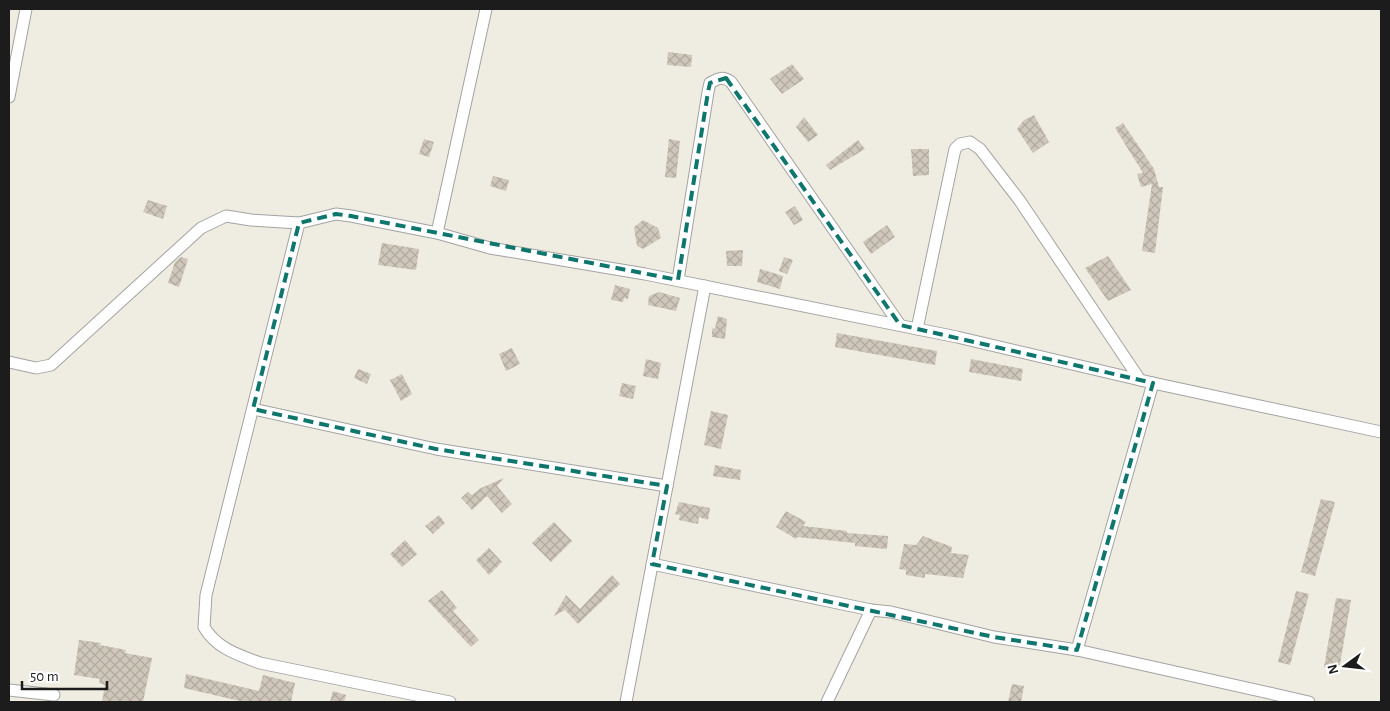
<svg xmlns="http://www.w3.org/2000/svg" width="1390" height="711" font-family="'Alegreya Sans',sans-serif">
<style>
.building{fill:url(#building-cross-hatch)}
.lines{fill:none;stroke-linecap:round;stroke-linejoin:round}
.street-casing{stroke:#a3a3a3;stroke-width:13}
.street{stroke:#fff;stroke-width:11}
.marked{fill:none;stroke:#0f766e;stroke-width:4;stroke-dasharray:10 6;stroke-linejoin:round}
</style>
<defs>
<pattern id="building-cross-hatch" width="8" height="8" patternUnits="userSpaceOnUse" patternTransform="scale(1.25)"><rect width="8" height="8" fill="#cfc7ba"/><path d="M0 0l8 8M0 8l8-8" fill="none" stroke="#b1aa9f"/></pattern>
</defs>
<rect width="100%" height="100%" fill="#efede1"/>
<g class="building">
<polygon points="668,52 692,55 691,67 667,65"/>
<polygon points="792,64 804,79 782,94 770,79"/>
<polygon points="1034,115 1049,142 1033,153 1017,129 1024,120"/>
<polygon points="804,117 818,135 808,142 796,127"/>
<polygon points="1123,123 1154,169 1159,187 1163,187 1155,253 1142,251 1152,184 1141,187 1137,174 1143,173 1115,128"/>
<polygon points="424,139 434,142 429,157 419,154"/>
<polygon points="669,139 680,141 676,178 665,177"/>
<polygon points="858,140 865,149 830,170 826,165"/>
<polygon points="911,149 929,149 929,175 913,176"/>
<polygon points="493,176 509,180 506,191 490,186"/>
<polygon points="148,200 167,206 163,219 143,212"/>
<polygon points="795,206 803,220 794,225 785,212"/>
<polygon points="643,220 658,228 661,238 643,249 637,246 634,227"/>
<polygon points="887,225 895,237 871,254 863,242"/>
<polygon points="382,243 419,249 416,270 378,265"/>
<polygon points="743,250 742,266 727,266 726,251"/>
<polygon points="1108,256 1131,290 1108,301 1085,268"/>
<polygon points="181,257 188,259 179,287 168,283 175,262"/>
<polygon points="784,257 793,260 787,274 779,271"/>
<polygon points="760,269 783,276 780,289 757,282"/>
<polygon points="615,285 630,289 628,299 624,298 623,302 611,300"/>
<polygon points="659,292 680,298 676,311 648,305 649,296"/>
<polygon points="718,316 727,319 725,339 712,337 712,329 715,328"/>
<polygon points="837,333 937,351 935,365 835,347"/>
<polygon points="512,348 520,364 506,371 499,354"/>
<polygon points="646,359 661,363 658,379 643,376"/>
<polygon points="971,359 1023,369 1021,381 969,372"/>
<polygon points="358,369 371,374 367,384 354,378"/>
<polygon points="402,374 412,394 401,401 390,380"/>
<polygon points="622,383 636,386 633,399 619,396"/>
<polygon points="711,411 728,415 721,449 704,445"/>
<polygon points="715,465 741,470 740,480 713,476"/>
<polygon points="504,478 497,486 512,504 502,513 487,496 472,510 461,498 468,492 472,495 481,488"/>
<polygon points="1321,499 1335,502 1315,576 1301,572"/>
<polygon points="679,502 710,508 708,520 699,517 698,524 679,520 680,515 675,514"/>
<polygon points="786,511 806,522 803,526 847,531 847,533 888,536 887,549 855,546 855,543 797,537 796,539 776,527"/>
<polygon points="439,515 445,523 433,534 425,526"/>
<polygon points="554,522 572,541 551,562 532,543"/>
<polygon points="923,536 952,547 951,553 969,555 963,578 925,574 925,578 906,575 906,570 899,569 904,544 916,545"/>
<polygon points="405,540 417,554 402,567 390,554"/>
<polygon points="489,548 502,562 489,575 476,560"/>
<polygon points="612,575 620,584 578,624 565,610 554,616 566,595 580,609"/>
<polygon points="442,590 457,608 453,611 479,640 471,647 428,601"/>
<polygon points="1296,591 1309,594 1290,665 1278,662"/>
<polygon points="1336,598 1351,600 1339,670 1324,667"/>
<polygon points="79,640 101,643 100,645 126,650 125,653 152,658 143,702 102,702 105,685 99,683 100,679 74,675"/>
<polygon points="186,674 259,691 263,675 295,683 291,702 244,702 184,688"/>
<polygon points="1012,684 1024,686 1021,702 1008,702"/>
<polygon points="333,691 346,695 344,702 330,702"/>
</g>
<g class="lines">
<defs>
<g id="street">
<polyline points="9,97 26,9"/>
<path d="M 299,223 L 206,595 L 204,627 C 216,648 238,655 260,663 L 450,702"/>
<polyline points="437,233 486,9"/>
<path d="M 678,280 L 708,92 L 710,83 C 719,78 723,76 731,82 L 900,325"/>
<polyline points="917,329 955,149 960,144 970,142 980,149 1020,201 1140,380"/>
<polyline points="9,362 36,368 51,365 201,228 226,216 251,220 299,223 336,214 351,216 437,233 490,248 645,274 957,337 1153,383 1381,432"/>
<polyline points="253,409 436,449 667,486"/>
<polyline points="652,564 871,610 891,612 994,637 1077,650 1309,702"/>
<polyline points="1077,650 1153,383"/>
<polyline points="9,690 54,695"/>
<polyline points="626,702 705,286"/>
<polyline points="827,702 871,610"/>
</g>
</defs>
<use href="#street" class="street-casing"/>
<use href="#street" class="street"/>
</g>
<path class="marked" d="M 726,78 L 900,325 L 1153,383 L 1077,650 L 994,637 L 652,564 L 667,486 L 436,449 L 253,409 L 299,223 L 336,214 L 351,216 L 678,280 L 708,92 L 710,83 Z"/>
<rect width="1390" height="711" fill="none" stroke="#1c1c1c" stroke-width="20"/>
<g transform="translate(1345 666) rotate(255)" stroke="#ffffff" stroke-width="4" paint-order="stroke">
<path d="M0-4L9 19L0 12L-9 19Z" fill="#1c1c1c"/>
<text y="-8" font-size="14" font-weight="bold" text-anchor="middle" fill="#1c1c1c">N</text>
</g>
<path d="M22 681v8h85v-8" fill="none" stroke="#1c1c1c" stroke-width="2.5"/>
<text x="30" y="681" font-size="15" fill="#1c1c1c" stroke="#ffffff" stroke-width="4" paint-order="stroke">50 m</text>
</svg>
